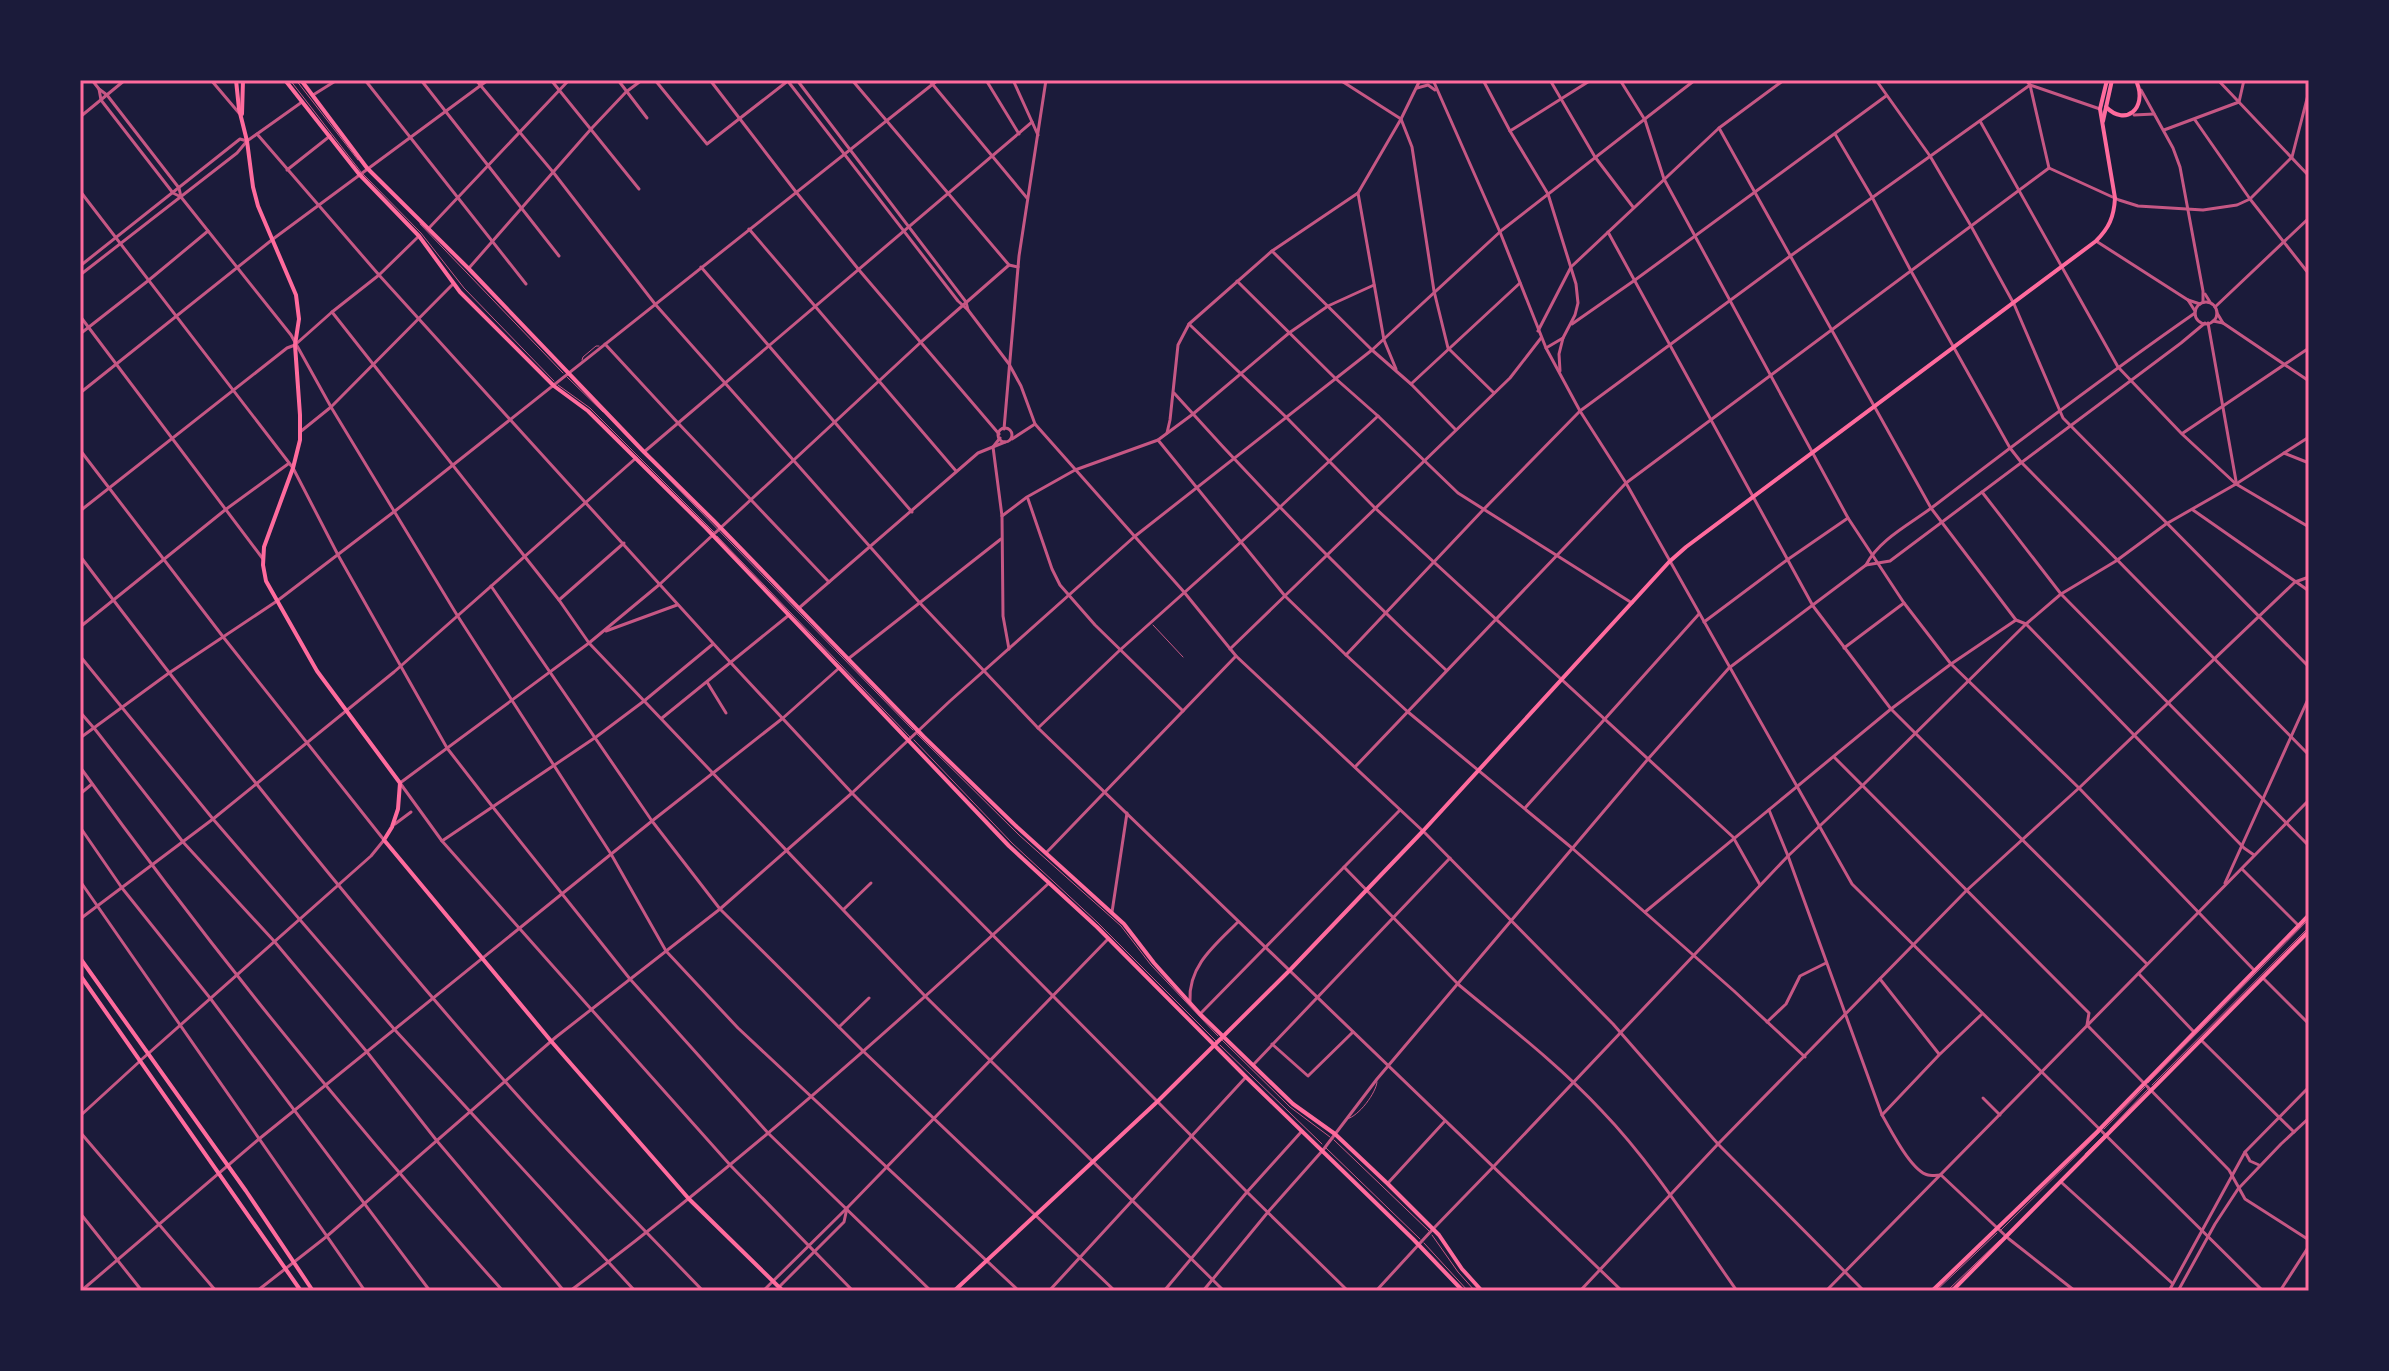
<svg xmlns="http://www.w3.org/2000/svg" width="2389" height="1371" font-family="Poppins,sans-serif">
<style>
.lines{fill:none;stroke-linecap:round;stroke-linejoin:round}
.service{stroke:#c65784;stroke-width:1}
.minor{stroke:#c65784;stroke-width:3}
.tertiary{stroke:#c65784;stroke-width:3}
.secondary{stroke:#ff6b9d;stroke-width:4}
.primary{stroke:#ff6b9d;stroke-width:4}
.trunk{stroke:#ff6b9d;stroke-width:4}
.neatline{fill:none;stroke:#ff6b9d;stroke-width:3}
</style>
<rect width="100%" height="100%" fill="#1b1b3a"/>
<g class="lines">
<g class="service">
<polyline points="290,80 361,172 421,233 464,288 554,381"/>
<polyline points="296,80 358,160"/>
<polyline points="420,224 563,373"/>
<polyline points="582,360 583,357 596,346 599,346"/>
<polyline points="567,377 603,412"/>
<polyline points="558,385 590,408 714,532"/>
<polyline points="660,470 913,730"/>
<polyline points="717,536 910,737"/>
<polyline points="1153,625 1183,657"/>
<polyline points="917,734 1019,835 1121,926 1151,965 1218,1036"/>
<polyline points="914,740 1012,843 1097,922 1216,1041"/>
<polyline points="1221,1039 1290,1107 1330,1137"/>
<polyline points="1220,1045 1322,1144"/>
<polyline points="2148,1083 2309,919"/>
<polyline points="2152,1085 2309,927"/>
<path d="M 1347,1119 C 1359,1116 1376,1093 1377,1082"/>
<polyline points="2104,1129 2145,1087"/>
<polyline points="2110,1129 2148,1089"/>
<polyline points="1334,1140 1429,1231"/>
<polyline points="1326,1148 1420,1239"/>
<polyline points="2085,1154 2104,1135"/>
<polyline points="2001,1230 2100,1132"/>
<polyline points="1432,1235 1458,1272 1475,1291"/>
<polyline points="1424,1243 1468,1291"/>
<polyline points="1936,1291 1997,1233"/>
<polyline points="1947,1291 2000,1240"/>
</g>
<g class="minor">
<polyline points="92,80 99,89 107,95 179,188 181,197"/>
<polyline points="211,80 239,113"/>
<polyline points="365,80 526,284"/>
<polyline points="421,80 559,256"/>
<polyline points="476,80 553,172 655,304 919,602 1038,728 1622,1291"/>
<polyline points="551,80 639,189"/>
<polyline points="618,80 647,118"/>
<polyline points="655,80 707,144 789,80"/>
<polyline points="710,80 796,192 859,270 999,434"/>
<polyline points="852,80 1009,265 1018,267"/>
<polyline points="929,80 1027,198"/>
<polyline points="986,80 1019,134"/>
<polyline points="1013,80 1038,135"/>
<polyline points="1340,80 1401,119 1412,147 1434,291 1448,348 1494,393"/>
<polyline points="1483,80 1510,131 1548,194 1576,284 1578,303 1575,315 1563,338 1559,354 1560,371"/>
<polyline points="1550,80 1595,157 1633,207"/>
<polyline points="1620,80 1645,120 1664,179 1848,518 1904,603 1951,664 2079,788 2254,970"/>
<polyline points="2026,80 2030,85 2049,168 2119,200 2138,206 2203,210 2237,205 2250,199 2292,157 2309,91"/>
<polyline points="2218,80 2309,176"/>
<polyline points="99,89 101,100 173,193 181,197 291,335 331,407 457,615 611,854 666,951 738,1028 1019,1291"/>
<polyline points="2141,90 2173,148 2180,167 2203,291 2203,302"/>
<polyline points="2134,115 2154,114"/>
<polyline points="2195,120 2250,199 2309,274"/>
<polyline points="1980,121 2118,367 2182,434 2236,484 2309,527"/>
<polyline points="1719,128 1931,508 2016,620 2026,624 2244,848 2254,855"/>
<polyline points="2164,130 2239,102 2244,80"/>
<polyline points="1510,131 1591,80"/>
<polyline points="257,134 379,275 731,663 852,793 1247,1192 1348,1291"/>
<polyline points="1835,134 1872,197 1911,271 2010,448 2021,462 2309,755"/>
<polyline points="287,170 330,136"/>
<polyline points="80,191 293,468 338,555 447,748 492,806 630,979 768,1133 931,1291"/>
<polyline points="1358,193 1384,340 1396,369"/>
<polyline points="429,228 569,80"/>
<polyline points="749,229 956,471"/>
<polyline points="1608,232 1813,606 1891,709 2147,964"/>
<polyline points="2096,241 2188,300 2200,304"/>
<polyline points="1272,251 1372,350 1411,384 1455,429"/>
<polyline points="80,266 240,139 247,141"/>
<polyline points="701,267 912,512"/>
<polyline points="469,268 591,129 626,92 642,80"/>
<polyline points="80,275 237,153 247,141 302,102"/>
<polyline points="1237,281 1335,378 1378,416 1458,493 1632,603"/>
<polyline points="2205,294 2210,302"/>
<polyline points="2188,300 2195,311"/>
<polyline points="332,312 559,600 589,643 925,996 1224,1291"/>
<polyline points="2217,313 2223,323"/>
<polyline points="80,316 263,559"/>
<polyline points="2213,321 2223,323 2309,381"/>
<polyline points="2208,323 2236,481"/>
<polyline points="1189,324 1286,417 1375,508 1733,837 1760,885"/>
<polyline points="1572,324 1635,280 1886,96"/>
<polyline points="1538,331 1571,267 1719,128 1784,80"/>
<polyline points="80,334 149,280 208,231"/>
<polyline points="296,344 332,312 379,275 419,236"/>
<polyline points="605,344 678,423 829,582"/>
<polyline points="1546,348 1563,338"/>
<polyline points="1411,384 1520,283"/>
<path d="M 1174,393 C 1260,489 1351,582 1446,670"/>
<circle cx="1005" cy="435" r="7"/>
<polyline points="1004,429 1019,256 1046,80"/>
<polyline points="300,432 331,407 453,284"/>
<polyline points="1167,433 1170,420 1178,345 1189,324 1272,251 1358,193 1401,119"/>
<polyline points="2183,433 2309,348"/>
<polyline points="1000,438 993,447 1002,516 1003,616 1009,649"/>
<polyline points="1012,439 1035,424"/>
<polyline points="1158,440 1285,596 1346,655 1408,712 1572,848 1734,991 1805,1057"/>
<polyline points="80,450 224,638 384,840"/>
<polyline points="644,452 1032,122"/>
<polyline points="2284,453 2309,463"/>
<polyline points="1982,492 2061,594 2309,846"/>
<polyline points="1028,499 1052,569 1060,585 1095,625 1183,711"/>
<polyline points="2193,510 2309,591"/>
<polyline points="1002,516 1027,497 1075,470 1158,440 1193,414 1289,333 1328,306 1374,285"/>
<polyline points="491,586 652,821 720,909"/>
<polyline points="559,600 624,543"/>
<polyline points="799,608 978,453 1005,442"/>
<polyline points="1704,622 1787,560 1848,518"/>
<polyline points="80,627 225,510 288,464"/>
<polyline points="606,631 677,605"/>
<polyline points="1844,648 1904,603"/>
<polyline points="1230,649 1510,378 1541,338"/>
<polyline points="1346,655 1483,510 1580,411 1789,257 2030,85 2100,109"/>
<polyline points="80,656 213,819 395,1030 635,1291"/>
<polyline points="848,659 1001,539"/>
<polyline points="707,682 726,713"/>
<polyline points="80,712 93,727"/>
<polyline points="662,718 789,615"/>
<polyline points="1038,728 1120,650 1280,507 1378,416"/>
<polyline points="1834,757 2089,1013 2087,1025 2229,1170 2245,1199 2309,1240"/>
<path d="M 80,767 C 211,949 353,1124 503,1291"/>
<polyline points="1355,767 1626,483 2049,168"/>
<polyline points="80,794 92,784"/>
<polyline points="1525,808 1699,614"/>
<polyline points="1769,810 1788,856"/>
<polyline points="395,824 411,812"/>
<polyline points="80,827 122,888 210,998 430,1291"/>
<polyline points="442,841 596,737 644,701 713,644"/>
<polyline points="1046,853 1236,656"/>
<polyline points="1344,867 1458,984"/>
<polyline points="2242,869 2299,926"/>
<polyline points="80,881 365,1291"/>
<polyline points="2225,883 2309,697"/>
<polyline points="844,909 871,883"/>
<polyline points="1112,912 1127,813"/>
<polyline points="1645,912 1891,709 1951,664 2016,620"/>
<polyline points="80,919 213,819 394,672 636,458"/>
<polyline points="2139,974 2194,1032"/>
<polyline points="2263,978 2309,1024"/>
<polyline points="1880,979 1939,1054"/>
<path d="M 1190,1001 C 1188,966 1215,945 1238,922"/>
<polyline points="1201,1013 1400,810"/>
<polyline points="1767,1022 1786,1004 1800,976 1826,963"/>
<polyline points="839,1027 869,998"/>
<polyline points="2201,1040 2294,1132"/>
<polyline points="1272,1044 1308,1076 1353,1032"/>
<polyline points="1254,1064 1450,858"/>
<polyline points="1983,1098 2000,1115"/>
<polyline points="1882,1115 1939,1055 1982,1014"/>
<polyline points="80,1116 139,1062"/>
<polyline points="80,1132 216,1291"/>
<polyline points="2061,1182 2172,1283"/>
<polyline points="1388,1183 1445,1121"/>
<polyline points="80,1213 142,1291"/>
<polyline points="779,1287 844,1222 847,1208"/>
<polyline points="81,1291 259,1139 652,821 783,718 838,669"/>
<path d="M 570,1291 C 738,1165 895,1026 1049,883"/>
<polyline points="763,1291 847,1208 1108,939"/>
<polyline points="853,1291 731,1166 591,1009 442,841 400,783 589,643 660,584 921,342 1009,265"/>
<polyline points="1049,1291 1246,1077"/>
<polyline points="1826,1291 2309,800"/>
</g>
<g class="tertiary">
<polyline points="787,80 958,301 968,310 1009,364 1021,386 1035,424 1184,592 1236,656 1425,833 1613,1024 1718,1144 1864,1291"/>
<polyline points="797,80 966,302 968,310"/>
<polyline points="1433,80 1500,232 1546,348 1580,411 1626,483 1852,884 2263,1291"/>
<polyline points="1876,80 1930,156 1971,226 2014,304 2063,418 2309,667"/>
<polyline points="1417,88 1428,85 1435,90"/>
<polyline points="313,95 337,80"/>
<polyline points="80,117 125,80"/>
<polyline points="1401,119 1420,80"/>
<circle cx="2206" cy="313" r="11"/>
<polyline points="2215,307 2309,218"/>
<polyline points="80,393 273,239 488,80"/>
<polyline points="80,511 287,348 295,345"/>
<path d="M 80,556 C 215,735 355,911 503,1079 C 567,1152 636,1221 703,1291"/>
<polyline points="1866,565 1890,561 2181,343 2205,323"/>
<polyline points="94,728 183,842 274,941 367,1052 437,1141 564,1291"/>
<polyline points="80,738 169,673 277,601 395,511 938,80"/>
<path d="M 1788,856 L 1882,1115 C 1891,1130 1911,1171 1928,1175 C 1931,1176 1938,1175 1941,1175 L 2009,1239 L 2075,1291"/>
<polyline points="720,909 863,1051 1115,1291"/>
<path d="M 1459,985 C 1507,1025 1558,1064 1601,1110 C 1653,1164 1694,1230 1737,1291"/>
<polyline points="141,1060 371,856 384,840"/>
<polyline points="2245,1152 2250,1161 2259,1165"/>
<polyline points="257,1291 326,1237 556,1037 720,909 852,793 950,701 1134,537 1372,350 1502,230 1695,80"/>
<polyline points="1164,1291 1247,1192 1302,1131"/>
<path d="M 1203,1291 L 1268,1212 L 1323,1150 L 1377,1079 L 1648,759 L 1729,668 L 1866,565 C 1879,539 1912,523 1934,506 C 2020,440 2106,375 2195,313"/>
<polyline points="1376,1291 1433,1229 1496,1164 1788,856 1862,786 2026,624 2061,594 2116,561 2166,524 2236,484 2309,437"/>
<polyline points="1580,1291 1718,1144 1966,891 2079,788 2295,582 2309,577"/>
<polyline points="2169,1291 2245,1152 2309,1087"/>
<polyline points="2178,1291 2215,1224 2238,1189 2281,1144 2309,1118"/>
<polyline points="2280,1291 2309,1246"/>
</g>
<g class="secondary">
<polyline points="236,80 239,109 247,141 253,187 258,206 296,295 299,319 295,345 300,415 300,440 293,468 264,547 263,565 266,581 317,671 400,783 398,809 392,827 384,840 551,1041 689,1199 783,1291"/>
<path d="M 2106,107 C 2126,127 2147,108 2137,83"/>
<polyline points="242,114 243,80"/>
<polyline points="2103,121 2112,80"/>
<path d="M 954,1291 L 1158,1101 L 1290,970 L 1423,831 L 1669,562 L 1686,547 L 2096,241 C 2109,228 2114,217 2115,198 L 2100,109 L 2107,80"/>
</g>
<g class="primary">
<polyline points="285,80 359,174 419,236 460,292 554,386 588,411 706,528 1009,846 1097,927 1246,1077 1413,1239 1463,1291"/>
<polyline points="301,80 367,168 469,269 644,452 714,521 924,737 1017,827 1124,924 1154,963 1200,1014 1293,1104 1335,1134 1388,1184 1439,1235 1462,1269 1482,1291"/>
<polyline points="1932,1291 2097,1132 2309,915"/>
<polyline points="1952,1291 2309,931"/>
</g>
<g class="trunk">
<polyline points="80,958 246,1191 313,1291"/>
<polyline points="80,975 301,1291"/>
</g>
</g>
<rect width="2389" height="1371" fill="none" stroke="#1b1b3a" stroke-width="164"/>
<rect x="82" y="82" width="2225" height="1207" class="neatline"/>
</svg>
